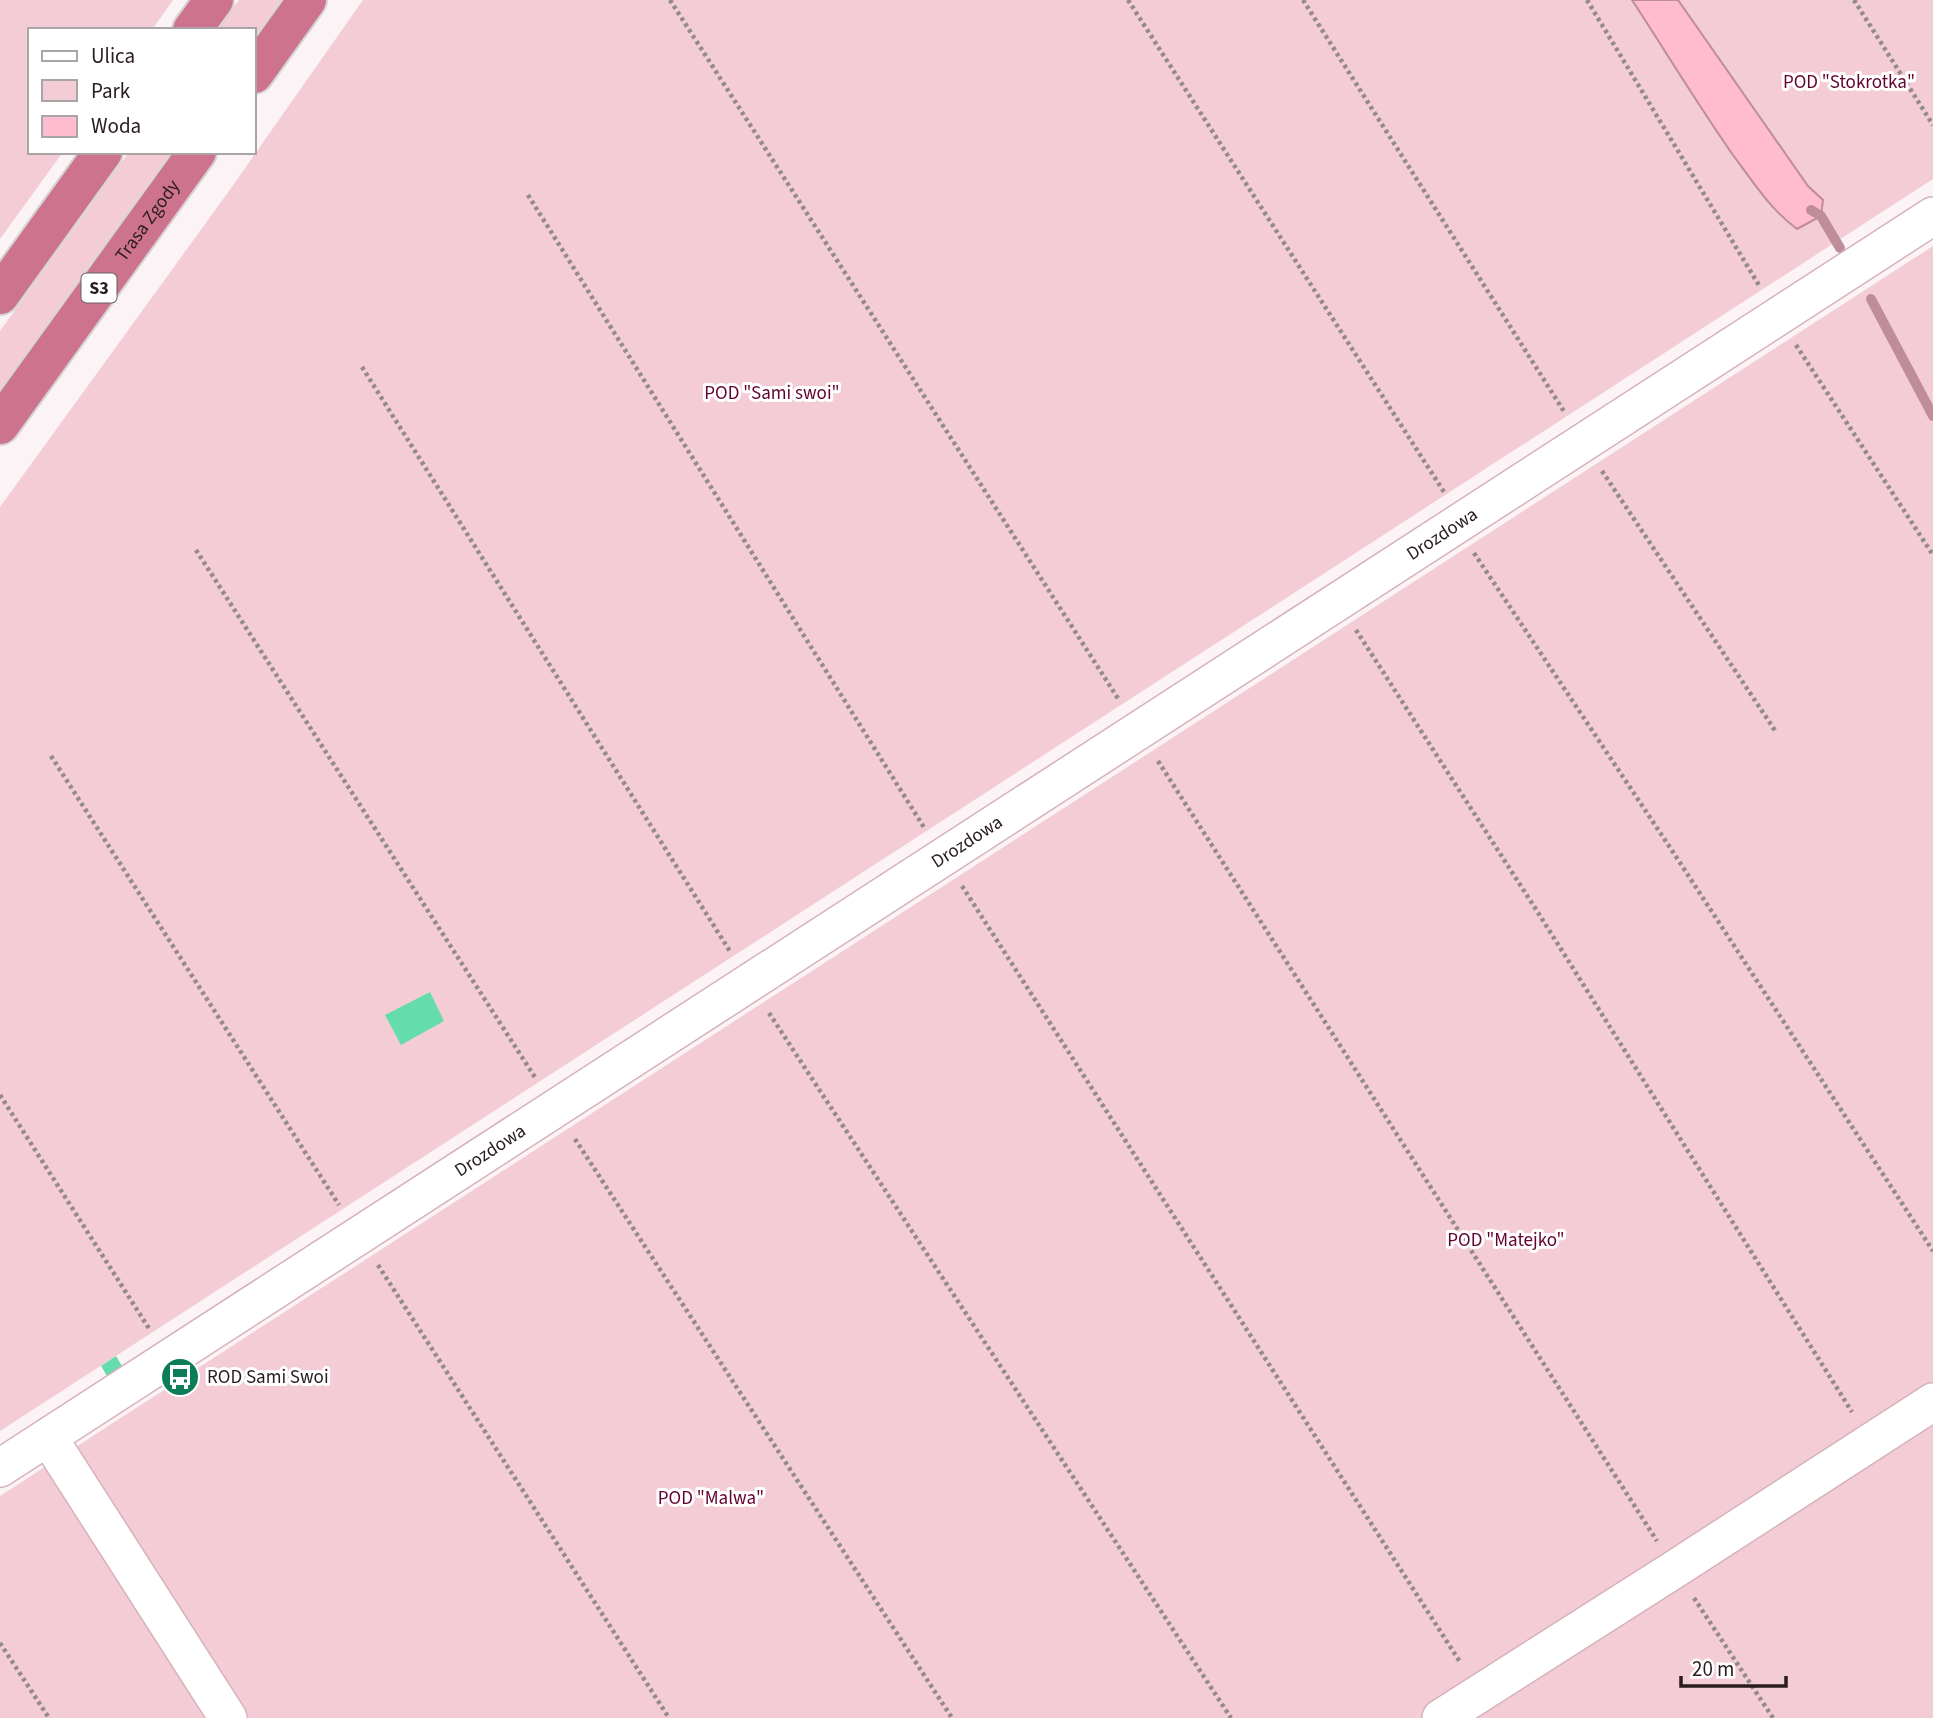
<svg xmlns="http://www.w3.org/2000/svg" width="1933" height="1718" font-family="'Source Sans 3',sans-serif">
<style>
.green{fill:#f3ccd6}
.water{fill:#febcce;stroke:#be8c9a;stroke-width:2}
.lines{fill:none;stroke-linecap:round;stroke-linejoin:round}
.stream{stroke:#be8c9a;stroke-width:10}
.building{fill:#64dcab}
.minor-casing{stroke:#d6b2bb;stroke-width:40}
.motorway-casing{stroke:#d4d2d2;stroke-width:42}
.path{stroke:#948a8c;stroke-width:4.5;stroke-dasharray:3.5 3.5;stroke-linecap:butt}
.minor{stroke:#fff;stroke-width:37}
.motorway{stroke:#cd738e;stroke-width:38}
.labels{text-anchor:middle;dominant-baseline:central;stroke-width:6;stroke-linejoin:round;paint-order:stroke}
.shield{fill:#fff;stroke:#696062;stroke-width:2}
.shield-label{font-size:18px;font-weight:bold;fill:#291c1f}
.park-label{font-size:19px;fill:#630430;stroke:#fff}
.street-label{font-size:19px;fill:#291c1f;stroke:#fff}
.poi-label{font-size:19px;fill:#291c1f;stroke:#fff;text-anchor:start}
</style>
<rect width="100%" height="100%" fill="#fbf3f5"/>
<g class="green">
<polygon points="0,0 173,0 152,30 30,30 30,152 63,152 0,239"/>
<polygon points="239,0 281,0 254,38 254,30 217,30"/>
<polygon points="363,0 1933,0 1933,179 0,1431 0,507 229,191"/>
<polygon points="129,152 171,152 0,389 0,331"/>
<polygon points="1933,246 1933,1718 0,1718 0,1496"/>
</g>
<path class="water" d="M 1632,0 L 1678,0 L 1808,186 L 1823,200 L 1821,216 L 1797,229 C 1770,209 1753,182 1733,155 C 1698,105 1666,52 1632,0 Z"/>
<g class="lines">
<g class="stream">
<polyline points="1811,210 1821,216 1840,248"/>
<polyline points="1871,299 1933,416"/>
</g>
</g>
<g class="building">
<polygon points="430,992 444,1021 401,1045 385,1015"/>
<polygon points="116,1356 122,1366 107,1376 101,1366"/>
</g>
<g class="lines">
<defs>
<g id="minor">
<polyline points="48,1437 228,1718"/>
<path id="s1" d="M 0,1468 L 1933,216"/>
<polyline points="1441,1718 1675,1569 1933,1402"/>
</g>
<g id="motorway">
<polyline points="192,30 214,0"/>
<polyline points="254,74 307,0"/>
<polyline points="0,295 103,152"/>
<path id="s2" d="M 0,425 L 197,152"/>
</g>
</defs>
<use href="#minor" class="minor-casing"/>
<use href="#motorway" class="motorway-casing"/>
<g class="path">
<polyline points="670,0 1119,700"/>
<polyline points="1128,0 1444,492"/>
<polyline points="1303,0 1565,413"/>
<polyline points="1587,0 1760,287"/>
<polyline points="1854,0 1933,125"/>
<polyline points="528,195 925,829"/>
<polyline points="1796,345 1933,555"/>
<polyline points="362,367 731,953"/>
<polyline points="1602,471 1776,732"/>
<polyline points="196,550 536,1079"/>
<polyline points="1474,553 1671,849 1933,1251"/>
<polyline points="1356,630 1537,911 1852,1412"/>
<polyline points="51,756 339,1205"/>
<polyline points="1158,761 1657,1541"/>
<polyline points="962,886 1460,1662"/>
<polyline points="769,1013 1231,1718"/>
<polyline points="0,1095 150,1330"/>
<polyline points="575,1139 952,1718"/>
<polyline points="378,1265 669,1718"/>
<polyline points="1694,1598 1773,1718"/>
<polyline points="0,1643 49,1718"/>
</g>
<use href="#minor" class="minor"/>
<use href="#motorway" class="motorway"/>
</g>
<defs>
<symbol id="bus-disc" viewBox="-11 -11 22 22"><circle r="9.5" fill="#0d7c58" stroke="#fff"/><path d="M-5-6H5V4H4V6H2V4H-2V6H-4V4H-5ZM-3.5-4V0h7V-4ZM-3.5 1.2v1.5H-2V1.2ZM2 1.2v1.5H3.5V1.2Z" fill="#fff"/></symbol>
</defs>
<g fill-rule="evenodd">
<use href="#bus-disc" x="158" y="1355" width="44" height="44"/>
</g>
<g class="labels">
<rect class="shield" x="81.5" y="273.5" width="35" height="29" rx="5"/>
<g class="shield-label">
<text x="99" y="288">S3</text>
</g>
<g class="park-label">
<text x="1849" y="82">POD "Stokrotka"</text>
<text x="772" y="393">POD "Sami swoi"</text>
<text x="1506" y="1240">POD "Matejko"</text>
<text x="711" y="1498">POD "Malwa"</text>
</g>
<g class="street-label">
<text stroke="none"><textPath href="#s2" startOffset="252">Trasa Zgody</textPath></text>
<text stroke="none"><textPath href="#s1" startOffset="1718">Drozdowa</textPath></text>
<text stroke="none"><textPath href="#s1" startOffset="1152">Drozdowa</textPath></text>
<text stroke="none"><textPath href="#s1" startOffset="584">Drozdowa</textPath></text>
</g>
<g class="poi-label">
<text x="207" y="1377">ROD Sami Swoi</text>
</g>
</g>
<rect x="28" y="28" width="228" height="126" fill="#ffffff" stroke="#a9a4a5" stroke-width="2"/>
<rect x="42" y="51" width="35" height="10" fill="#ffffff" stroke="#a9a4a5" stroke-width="2"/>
<text x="91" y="63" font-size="21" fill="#291c1f">Ulica</text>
<rect x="42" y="80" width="35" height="21" fill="#f3ccd6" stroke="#a9a4a5" stroke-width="2"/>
<text x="91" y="98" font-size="21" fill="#291c1f">Park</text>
<rect x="42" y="116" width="35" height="21" fill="#febcce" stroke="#a9a4a5" stroke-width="2"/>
<text x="91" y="133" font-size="21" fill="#291c1f">Woda</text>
<path d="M1681 1676v10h105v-10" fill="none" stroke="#291c1f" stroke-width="3.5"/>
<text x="1692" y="1676" font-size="21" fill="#291c1f" stroke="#ffffff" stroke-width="5" paint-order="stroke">20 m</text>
</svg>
